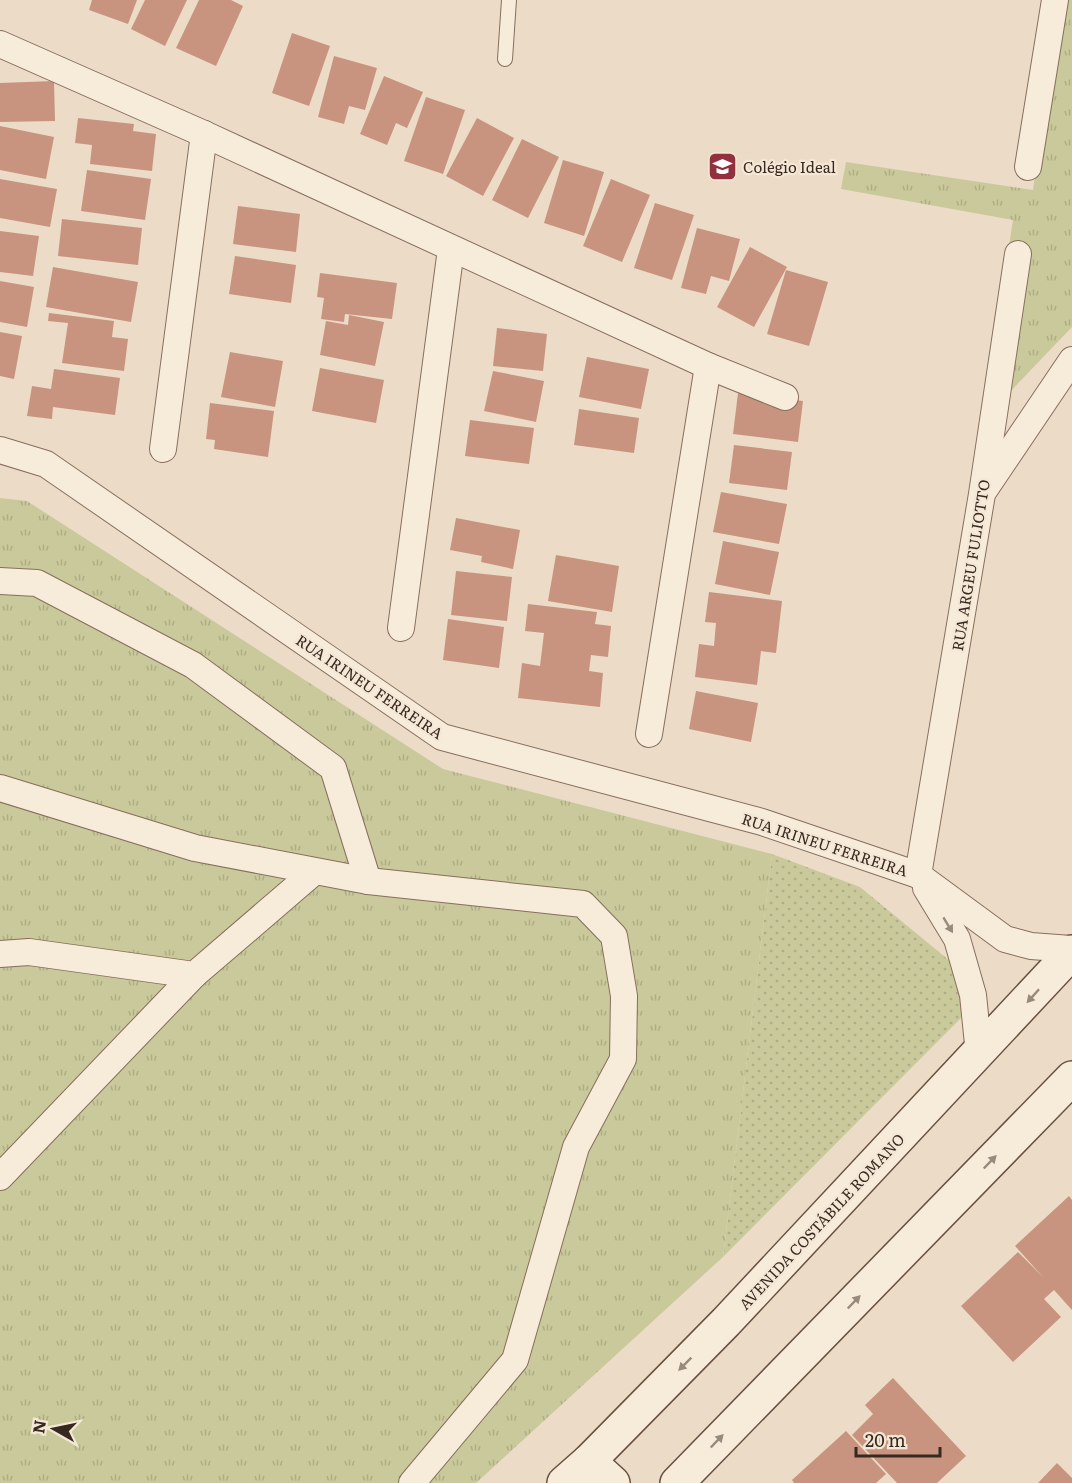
<svg xmlns="http://www.w3.org/2000/svg" width="1072" height="1483" font-family="Literata,serif">
<style>
.grass{fill:url(#grass-dots)}
.park{fill:url(#park-tufts)}
.building{fill:#c8947f}
.lines{fill:none;stroke-linecap:round;stroke-linejoin:round}
.lane-casing{stroke:#876e5d;stroke-width:16}
.street-casing{stroke:#876e5d;stroke-width:28}
.secondary-casing{stroke:#694f40;stroke-width:36}
.lane{stroke:#f7ebda;stroke-width:14}
.street{stroke:#f7ebda;stroke-width:26}
.secondary{stroke:#f7ebda;stroke-width:33}
.oneway{fill:#988a7d}
.labels{text-anchor:middle;dominant-baseline:central;stroke-width:4.5;stroke-linejoin:round;paint-order:stroke}
.poi-label{font-size:15px;fill:#382920;stroke:#f4e7d6;text-anchor:start}
.street-label{font-size:15px;fill:#382920;stroke:#f4e7d6}
</style>
<defs>
<pattern id="grass-dots" width="8" height="8" patternUnits="userSpaceOnUse" patternTransform="scale(1.5)"><rect width="8" height="8" fill="#cac99b"/><path d="M2 2h.1M6 6h.1" fill="none" stroke="#aead85" stroke-width="1.8" stroke-linecap="round"/></pattern>
<pattern id="park-tufts" width="24" height="20" patternUnits="userSpaceOnUse" patternTransform="scale(1.5)"><rect width="24" height="20" fill="#cac99b"/><path d="M3 7l-1-3M5 7V3M7 7l1-3M15 17l-1-3M17 17v-4M19 17l1-3" fill="none" stroke="#aead85"/></pattern>
</defs>
<rect width="100%" height="100%" fill="#ecdcc7"/>
<polygon class="grass" points="772,854 860,887 956,966 967,1012 723,1257"/>
<g class="park">
<polygon points="1060,0 1072,0 1072,327 1006,396 1005,271 1013,220 841,189 846,162 1033,190"/>
<polygon points="0,498 27,501 443,769 772,854 723,1257 476,1483 0,1483"/>
</g>
<g class="building">
<polygon points="92,0 137,0 128,24 89,10"/>
<polygon points="145,0 187,0 165,46 131,29"/>
<polygon points="199,0 231,0 243,6 216,66 176,48"/>
<polygon points="292,33 330,46 309,106 272,93"/>
<polygon points="334,56 377,68 365,110 349,106 344,124 318,117"/>
<polygon points="384,76 423,92 407,128 396,123 387,145 360,134"/>
<polygon points="54,81 55,121 0,122 0,83"/>
<polygon points="426,97 465,110 443,174 404,161"/>
<polygon points="78,118 134,124 133,131 156,134 152,171 90,164 92,145 75,143"/>
<polygon points="477,118 514,138 483,196 446,176"/>
<polygon points="0,126 54,137 46,179 0,170"/>
<polygon points="522,139 559,157 528,218 492,200"/>
<polygon points="563,160 604,172 584,236 544,223"/>
<polygon points="87,170 151,179 145,220 81,211"/>
<polygon points="0,179 57,189 50,227 0,218"/>
<polygon points="611,179 650,195 622,262 583,246"/>
<polygon points="655,203 694,215 672,280 634,268"/>
<polygon points="238,206 300,214 296,252 233,244"/>
<polygon points="62,219 142,228 138,265 58,256"/>
<polygon points="697,228 740,239 729,281 711,276 706,294 681,288"/>
<polygon points="0,231 39,236 33,276 0,272"/>
<polygon points="750,247 787,267 754,327 717,307"/>
<polygon points="235,256 296,265 291,303 229,294"/>
<polygon points="53,267 138,282 131,322 46,307"/>
<polygon points="786,270 828,282 809,346 767,334"/>
<polygon points="320,273 397,283 392,319 345,314 344,322 321,319 324,298 317,297"/>
<polygon points="0,281 34,287 27,327 0,322"/>
<polygon points="49,313 114,321 112,337 128,339 124,371 62,363 68,323 48,321"/>
<polygon points="349,315 384,322 375,366 320,355 326,321 348,325"/>
<polygon points="497,328 547,334 543,371 493,366"/>
<polygon points="0,332 22,336 14,379 0,376"/>
<polygon points="230,352 283,361 275,407 221,397"/>
<polygon points="587,357 649,369 641,409 579,397"/>
<polygon points="320,368 384,380 376,423 312,411"/>
<polygon points="54,369 120,378 115,415 53,407 52,419 27,416 32,386 51,389"/>
<polygon points="493,371 544,381 536,422 484,411"/>
<polygon points="738,393 803,401 798,442 733,434"/>
<polygon points="210,403 274,411 268,457 214,449 215,440 206,439"/>
<polygon points="579,409 639,418 634,453 574,445"/>
<polygon points="470,420 534,428 529,464 465,456"/>
<polygon points="734,445 792,452 787,490 729,483"/>
<polygon points="721,492 787,504 779,544 713,532"/>
<polygon points="456,518 520,530 513,569 481,562 482,556 450,550"/>
<polygon points="723,541 779,552 770,595 715,584"/>
<polygon points="556,555 619,566 612,612 548,601"/>
<polygon points="456,571 512,577 507,621 451,615"/>
<polygon points="709,592 782,601 776,653 761,651 757,685 695,677 699,644 714,646 716,623 705,622"/>
<polygon points="528,604 597,612 595,624 611,626 608,657 591,655 589,671 603,673 600,707 518,698 522,663 540,666 544,633 525,631"/>
<polygon points="448,619 504,627 499,668 443,660"/>
<polygon points="696,691 758,703 751,742 689,729"/>
<polygon points="1069,1196 1072,1200 1072,1310 1054,1290 1044,1299 1061,1317 1013,1362 961,1306 1018,1252 1043,1277 1015,1246"/>
<polygon points="893,1378 966,1456 937,1483 897,1483 852,1435 873,1414 865,1405"/>
<polygon points="846,1431 886,1474 876,1483 794,1483 792,1480"/>
<polygon points="1057,1463 1072,1478 1072,1483 1038,1483"/>
</g>
<g class="lines">
<defs>
<polyline id="lane" points="505,59 509,0"/>
<g id="street">
<polyline points="0,44 204,134 708,366 785,397"/>
<polyline points="1028,167 1055,0"/>
<polyline points="163,449 204,134"/>
<polyline points="0,450 46,464 442,737 762,822 918,875 1005,939 1031,946 1072,949"/>
<polyline points="985,489 1072,360"/>
<polyline points="0,581 37,583 193,665 333,768 368,881 583,904 614,936 624,996 623,1059 576,1147 515,1360 412,1483"/>
<polyline points="401,628 451,249"/>
<polyline points="649,734 708,366"/>
<polyline points="0,788 195,848 368,881"/>
<polyline points="918,875 982,494 1018,254"/>
<polyline points="926,888 957,939 973,995 979,1054"/>
<polyline points="0,954 29,952 194,975 314,872"/>
<polyline points="0,1177 194,975"/>
</g>
<g id="secondary">
<polyline points="589,1461 613,1483"/>
<polyline points="564,1483 589,1461 726,1322 1072,952"/>
<polyline points="677,1483 1072,1078"/>
</g>
</defs>
<use href="#lane" class="lane-casing"/>
<use href="#street" class="street-casing"/>
<use href="#secondary" class="secondary-casing"/>
<use href="#lane" class="lane"/>
<use href="#street" class="street"/>
<use href="#secondary" class="secondary"/>
</g>
<defs><path id="oneway-solid" d="M-6-.8H1V-3.2L6.5 0L1 3.2V.8H-6Z" transform="scale(1.5)"/></defs>
<g class="oneway">
<use href="#oneway-solid" transform="translate(948 925) rotate(59)"/>
<use href="#oneway-solid" transform="translate(1033 996) rotate(132)"/>
<use href="#oneway-solid" transform="translate(990 1162) rotate(-46)"/>
<use href="#oneway-solid" transform="translate(854 1302) rotate(-46)"/>
<use href="#oneway-solid" transform="translate(685 1364) rotate(135)"/>
<use href="#oneway-solid" transform="translate(717 1441) rotate(-46)"/>
</g>
<defs>
<symbol id="school-square" viewBox="-11 -11 22 22"><rect x="-9" y="-9" width="18" height="18" rx="4" fill="#93303e" stroke="#f4e7d6"/><path d="M0-5L7-2L0 1L-7-2ZM-4 1L0 2.5L4 1V4Q0 6-4 4Z" fill="#fff"/></symbol>
</defs>
<g fill-rule="evenodd">
<use href="#school-square" x="706" y="150" width="33" height="33"/>
</g>
<g class="labels">
<g class="poi-label">
<text x="743" y="166">Colégio Ideal</text>
</g>
<g class="street-label">
<text transform="translate(970 565) rotate(-81)">RUA ARGEU FULIOTTO</text>
<text transform="translate(370 686) rotate(34)">RUA IRINEU FERREIRA</text>
<text transform="translate(825 844) rotate(18)">RUA IRINEU FERREIRA</text>
<text transform="translate(821 1221) rotate(-47)">AVENIDA COSTÁBILE ROMANO</text>
</g>
</g>
<g transform="translate(54 1429) rotate(279)" stroke="#f4e7d6" stroke-width="4.5" paint-order="stroke">
<path d="M0-4.5L10 22L0 15L-10 22Z" fill="#382920"/>
<text y="-9" font-size="16" font-weight="bold" text-anchor="middle" fill="#382920">N</text>
</g>
<path d="M856 1447v9h84v-9" fill="none" stroke="#382920" stroke-width="3"/>
<text x="865" y="1447" font-size="18" fill="#382920" stroke="#f4e7d6" stroke-width="4.5" paint-order="stroke">20 m</text>
</svg>
